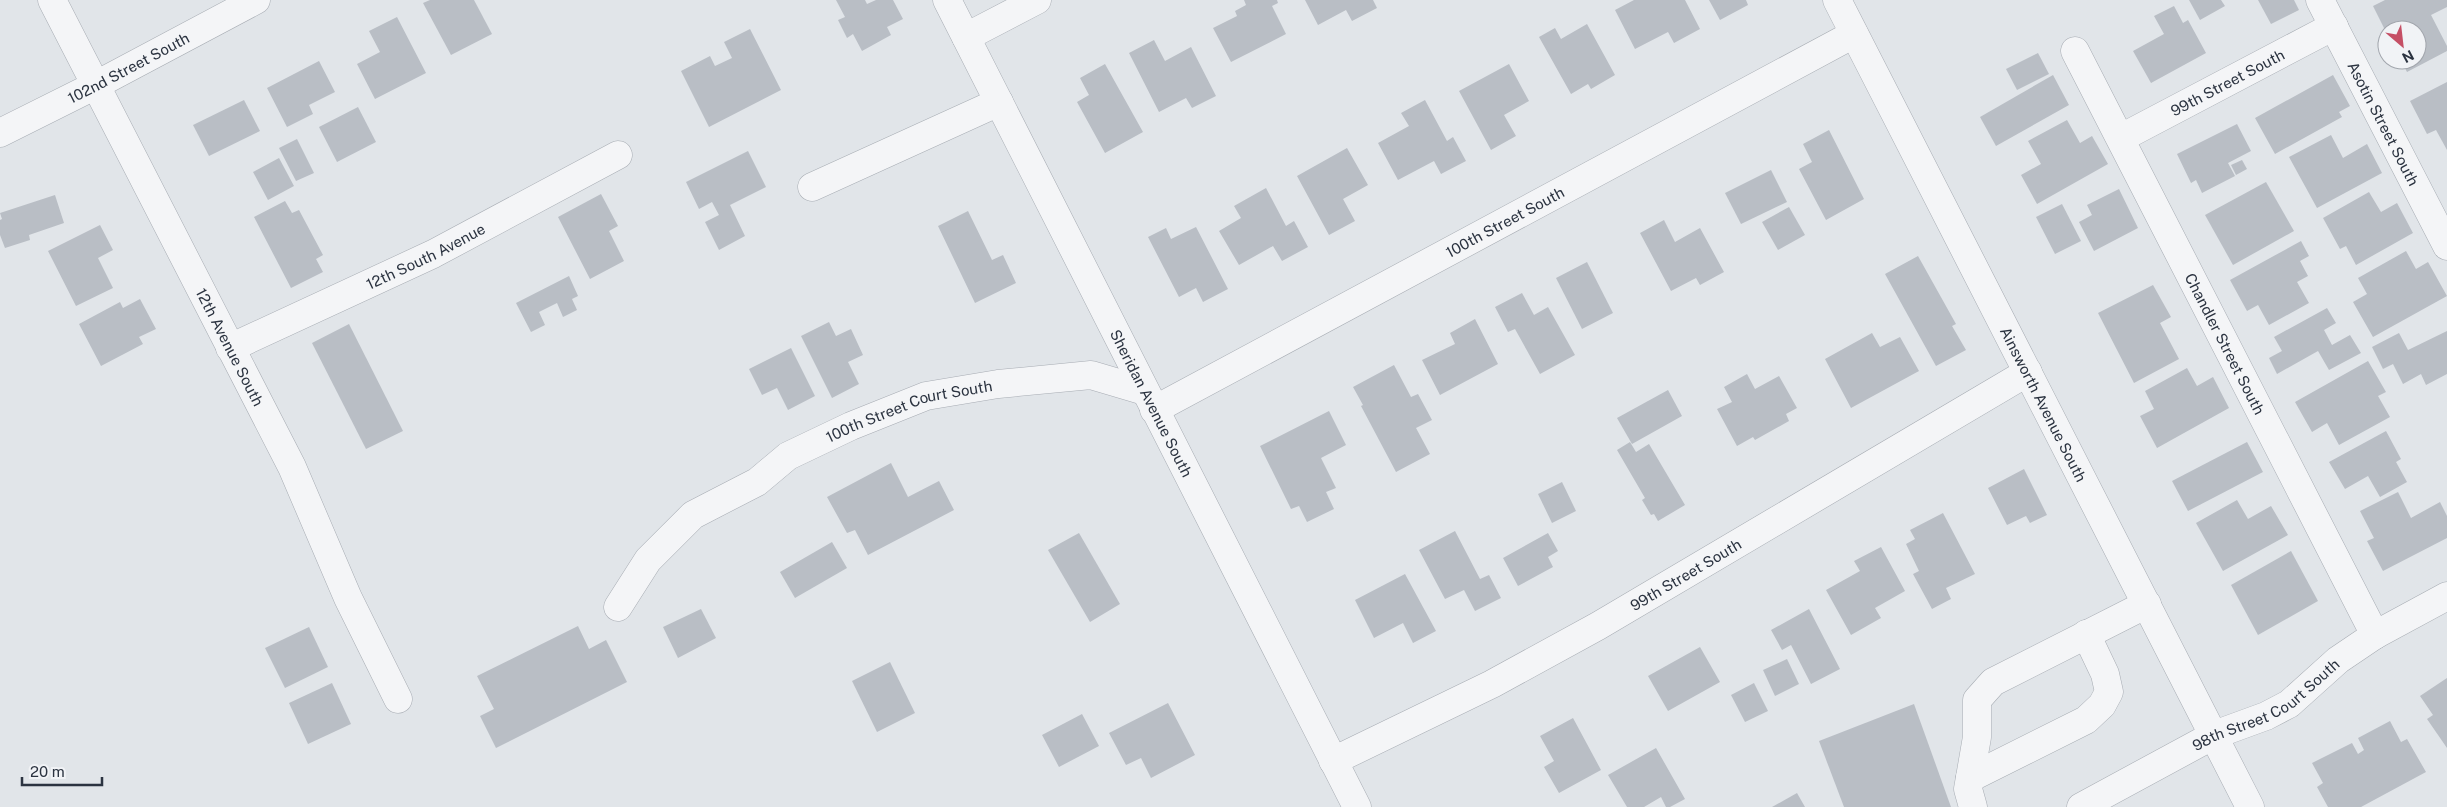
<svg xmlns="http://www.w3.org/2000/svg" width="2447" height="807" font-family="'Public Sans',sans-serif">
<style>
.building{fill:#b9bec5}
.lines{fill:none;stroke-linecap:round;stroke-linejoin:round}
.minor-casing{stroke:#a7acb3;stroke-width:29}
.minor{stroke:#f4f5f7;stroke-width:28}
.labels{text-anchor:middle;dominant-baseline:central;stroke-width:5;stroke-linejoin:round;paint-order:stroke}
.street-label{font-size:15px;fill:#2b3340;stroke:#f1f3f6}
</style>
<rect width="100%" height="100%" fill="#e1e5e9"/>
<g class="building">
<polygon points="430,0 474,0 492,34 451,55 423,3"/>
<polygon points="836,0 865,0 867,4 876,0 893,0 903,19 887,27 891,35 862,51 853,34 847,38 838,20 845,17"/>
<polygon points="1244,0 1277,0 1278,3 1272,6 1286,34 1231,62 1213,28 1237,16 1235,11 1246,5"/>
<polygon points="1305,0 1373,0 1377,8 1352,21 1346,10 1318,25"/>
<polygon points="1634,0 1685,0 1700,29 1674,43 1668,32 1635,49 1615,10"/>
<polygon points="1709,0 1746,0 1748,5 1720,20"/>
<polygon points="2189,0 2221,0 2225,6 2200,20"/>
<polygon points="2258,0 2294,0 2299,10 2271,24"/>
<polygon points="2385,0 2447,0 2447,7 2431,15 2447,46 2447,51 2407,72 2401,60 2417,60 2417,30 2387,30 2387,34 2373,6"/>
<polygon points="2174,6 2183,23 2188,20 2206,53 2151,83 2133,51 2164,34 2154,16"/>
<polygon points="397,17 426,73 375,99 357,64 380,52 369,31"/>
<polygon points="1587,24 1615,75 1591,89 1588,84 1571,94 1539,37 1555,28 1561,39"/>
<polygon points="750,29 781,90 709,127 681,71 710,56 715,66 732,58 724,42"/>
<polygon points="1154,40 1165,61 1191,47 1216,96 1192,108 1186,98 1159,112 1129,53"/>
<polygon points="2038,53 2049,74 2017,90 2006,69"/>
<polygon points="319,61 335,92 309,105 313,114 287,127 267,88"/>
<polygon points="1105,64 1143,132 1105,153 1077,102 1089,95 1080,78"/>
<polygon points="1509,64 1529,101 1504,115 1516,136 1491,150 1459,91"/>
<polygon points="2053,75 2069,105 1996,146 1980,117"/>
<polygon points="2333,75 2350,106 2339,112 2342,117 2275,154 2255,118"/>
<polygon points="2447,82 2447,150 2436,130 2427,134 2410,101"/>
<polygon points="244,100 260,131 209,156 193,125"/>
<polygon points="1425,100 1447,141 1453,137 1466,161 1441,174 1434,161 1398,180 1378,143 1409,126 1401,113"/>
<polygon points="358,107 376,142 337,162 319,127"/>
<polygon points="2067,120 2080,143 2092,136 2108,164 2037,204 2021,175 2041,164 2028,141"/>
<polygon points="2237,124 2251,151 2228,163 2235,176 2202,193 2196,180 2191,183 2177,154"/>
<polygon points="1829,130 1864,199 1826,220 1799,169 1812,162 1803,144"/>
<polygon points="2331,135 2343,158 2367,144 2382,173 2317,208 2289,157"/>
<polygon points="297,139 314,173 296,181 279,148"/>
<polygon points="1347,148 1368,185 1343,199 1355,221 1329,235 1297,176"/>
<polygon points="748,151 766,187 730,205 745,236 719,250 705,222 719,215 712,202 699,209 686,182"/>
<polygon points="279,158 294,186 268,200 253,172"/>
<polygon points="2242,160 2247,169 2236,175 2231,165"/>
<polygon points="1771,170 1787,202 1741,224 1725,193"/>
<polygon points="2266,182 2294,231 2233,265 2205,215"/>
<polygon points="1266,188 1286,226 1294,221 1308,247 1282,261 1273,246 1239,265 1219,231 1241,218 1234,206"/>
<polygon points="2119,189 2138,228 2094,251 2079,222 2092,215 2087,205"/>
<polygon points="2369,192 2381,212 2397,203 2413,233 2356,265 2346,246 2340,249 2323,218"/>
<polygon points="601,194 618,226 609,231 624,261 590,279 558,217"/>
<polygon points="55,195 64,223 29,235 30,240 5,248 0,235 0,220 2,219 0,213"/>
<polygon points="285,201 292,213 299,210 323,255 316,259 323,272 291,288 254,217"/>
<polygon points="2062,204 2081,241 2055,254 2036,217"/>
<polygon points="1789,207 1805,235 1778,250 1762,222"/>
<polygon points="968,211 992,260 1003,255 1016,283 975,303 938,226"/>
<polygon points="1664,220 1675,242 1700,228 1724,272 1700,285 1696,278 1671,291 1640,233"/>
<polygon points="100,225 113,250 98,258 113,288 76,306 48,251"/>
<polygon points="1196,227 1228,289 1203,302 1196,288 1179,297 1148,237 1166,228 1171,239"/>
<polygon points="2301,241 2309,256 2300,261 2308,276 2297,282 2309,303 2269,325 2258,305 2247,311 2230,280"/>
<polygon points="2406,251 2416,269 2428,262 2447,296 2373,337 2353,302 2367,294 2358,278"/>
<polygon points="1918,256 1956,324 1952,326 1966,350 1936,366 1885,274"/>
<polygon points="1587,262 1613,313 1582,329 1556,278"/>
<polygon points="569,276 578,296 572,299 577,310 563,317 557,303 539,312 545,325 531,332 516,303"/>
<polygon points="2153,285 2171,317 2160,323 2179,359 2134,383 2098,313"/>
<polygon points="1522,293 1534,315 1548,307 1575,355 1540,374 1515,329 1508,332 1495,307"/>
<polygon points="140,299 156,329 139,337 143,344 101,366 79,324 120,302 123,308"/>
<polygon points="2327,308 2336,323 2324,330 2332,345 2350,335 2361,353 2329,370 2318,351 2277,374 2269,358 2282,351 2274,337"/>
<polygon points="1475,319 1498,364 1440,395 1422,360 1455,344 1450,333"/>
<polygon points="829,322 836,336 851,329 863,355 848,362 859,384 832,398 801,336"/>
<polygon points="349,324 403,431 366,449 312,343"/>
<polygon points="2447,331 2447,374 2426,385 2421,374 2403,384 2393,364 2383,369 2372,347 2399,333 2408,350"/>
<polygon points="1872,333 1880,347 1900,337 1919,371 1851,408 1825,359"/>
<polygon points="791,348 815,396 788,410 777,388 762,395 749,369"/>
<polygon points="2368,361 2386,392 2378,396 2390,417 2339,445 2327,423 2312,432 2295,402"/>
<polygon points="1394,365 1411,397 1418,394 1432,420 1416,428 1430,454 1396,472 1361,406 1363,405 1353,387"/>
<polygon points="2187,368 2197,386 2213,377 2229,408 2157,448 2140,416 2154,409 2145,391"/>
<polygon points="1747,374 1755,389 1779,376 1797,408 1786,414 1789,421 1755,440 1753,437 1737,446 1717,409 1732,402 1724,387"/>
<polygon points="1668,390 1682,416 1632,444 1617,418"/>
<polygon points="1329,411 1346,445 1321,458 1336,488 1326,492 1334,509 1307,522 1299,506 1291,509 1260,446"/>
<polygon points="2386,431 2401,459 2396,462 2407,482 2380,497 2368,476 2345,489 2329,462"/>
<polygon points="1630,442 1636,452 1649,444 1685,505 1658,521 1654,514 1651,515 1642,500 1645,498 1617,450"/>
<polygon points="2247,442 2263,472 2188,511 2172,481"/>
<polygon points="891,463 908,497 939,481 954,510 868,555 855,530 847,533 827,497"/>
<polygon points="2024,469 2047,515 2030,523 2026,516 2007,525 1988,488"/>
<polygon points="1562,482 1576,511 1552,523 1538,494"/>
<polygon points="2398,492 2411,518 2440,502 2447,516 2447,538 2383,571 2367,541 2374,538 2360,511"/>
<polygon points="2237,500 2248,519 2271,506 2288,535 2223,571 2196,523"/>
<polygon points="1943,513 1975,574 1946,588 1951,599 1932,609 1913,574 1919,571 1906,544 1915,539 1910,530"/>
<polygon points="1455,531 1480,579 1489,575 1501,598 1475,611 1464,590 1445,599 1419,550"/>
<polygon points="1079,533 1120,604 1090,622 1048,550"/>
<polygon points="1548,533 1558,551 1548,557 1553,567 1518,586 1503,558"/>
<polygon points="832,542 847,568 795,598 780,572"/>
<polygon points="1881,547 1905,591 1875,608 1881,618 1851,635 1826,590 1860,571 1854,561"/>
<polygon points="2291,551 2318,601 2258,635 2231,585"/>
<polygon points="1405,574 1436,631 1413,643 1403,623 1374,638 1355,600"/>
<polygon points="701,609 716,638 678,658 663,627"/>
<polygon points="1809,609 1840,669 1811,684 1791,645 1782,650 1771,630"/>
<polygon points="578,626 589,649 606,640 627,682 496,748 480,716 494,709 477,676"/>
<polygon points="309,627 328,667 285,688 265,648"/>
<polygon points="1700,647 1720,682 1668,711 1648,676"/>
<polygon points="1787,659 1799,684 1775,696 1763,670"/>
<polygon points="890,662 915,713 877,732 852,681"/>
<polygon points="2447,678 2447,748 2427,719 2433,715 2420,696"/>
<polygon points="332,683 351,724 308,744 289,703"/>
<polygon points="1754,683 1768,711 1745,722 1731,695"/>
<polygon points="1168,703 1195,755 1151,778 1141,758 1126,765 1109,733"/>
<polygon points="1914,704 1951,807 1844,807 1819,741"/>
<polygon points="1082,714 1099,746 1059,767 1042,735"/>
<polygon points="1573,718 1601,770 1559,793 1544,767 1554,761 1540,736"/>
<polygon points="2390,721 2401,742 2407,739 2426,772 2361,807 2328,807 2317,787 2323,783 2312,763 2352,743 2358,754 2364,750 2358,738"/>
<polygon points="1656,748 1685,799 1670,807 1666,807 1661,797 1644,807 1627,807 1608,775"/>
<polygon points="1797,793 1805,807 1772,807"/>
</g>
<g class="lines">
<defs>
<g id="minor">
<path id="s1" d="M 52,0 L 292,467 L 348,598 L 398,699"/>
<path id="s2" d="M 947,0 L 1357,807"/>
<path id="s3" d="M 1837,0 L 2250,807"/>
<path id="s4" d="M 2320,0 L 2447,246"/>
<polyline points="966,37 1037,0"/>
<path id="s5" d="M 2075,51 L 2375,635"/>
<path id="s6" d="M 0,133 L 96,85 L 256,0"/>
<path id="s7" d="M 2121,138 L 2334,26"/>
<polyline points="812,187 999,102"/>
<path id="s8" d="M 230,348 L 433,254 L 618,155"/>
<path id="s9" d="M 1154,410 L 1854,34"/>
<path id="s10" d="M 618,607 L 648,560 L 693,515 L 757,482 L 788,456 L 851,426 L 926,396 L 998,384 L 1091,375 L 1145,391"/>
<path id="s11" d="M 1333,761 L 1492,684 L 1598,626 L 2028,372"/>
<polyline points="1970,778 2086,720 2102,705 2109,692 2105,674 2086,634"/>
<polyline points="1973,807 1968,789 1977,737 1977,700 1993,682 2147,604"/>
<path id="s12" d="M 2081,807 L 2214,735 L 2266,716 L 2289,704 L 2338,660 L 2375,635 L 2447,596"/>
</g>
</defs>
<use href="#minor" class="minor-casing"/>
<use href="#minor" class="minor"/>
</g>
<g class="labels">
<g class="street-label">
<text stroke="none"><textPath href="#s6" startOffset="144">102nd Street South</textPath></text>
<text stroke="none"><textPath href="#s7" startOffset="120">99th Street South</textPath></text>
<text stroke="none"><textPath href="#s4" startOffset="139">Asotin Street South</textPath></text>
<text stroke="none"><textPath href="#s9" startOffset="398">100th Street South</textPath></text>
<text stroke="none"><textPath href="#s8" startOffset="216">12th South Avenue</textPath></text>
<text stroke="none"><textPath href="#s5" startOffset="329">Chandler Street South</textPath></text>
<text stroke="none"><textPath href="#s1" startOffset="390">12th Avenue South</textPath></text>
<text stroke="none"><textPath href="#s3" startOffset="454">Ainsworth Avenue South</textPath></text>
<text stroke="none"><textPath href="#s2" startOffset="452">Sheridan Avenue South</textPath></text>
<text stroke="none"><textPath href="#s10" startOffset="362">100th Street Court South</textPath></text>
<text stroke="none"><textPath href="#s11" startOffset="399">99th Street South</textPath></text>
<text stroke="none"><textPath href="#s12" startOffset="212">98th Street Court South</textPath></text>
</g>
</g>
<g transform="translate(2402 45) rotate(152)"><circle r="24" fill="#f1f3f6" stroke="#a2a6ad"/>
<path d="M0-4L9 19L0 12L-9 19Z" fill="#c54f65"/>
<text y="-8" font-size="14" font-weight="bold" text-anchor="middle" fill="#2b3340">N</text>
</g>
<path d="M22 777v8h80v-8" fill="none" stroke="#2b3340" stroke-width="2.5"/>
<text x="30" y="777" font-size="15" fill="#2b3340" stroke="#f1f3f6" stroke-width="4" paint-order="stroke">20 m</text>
</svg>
